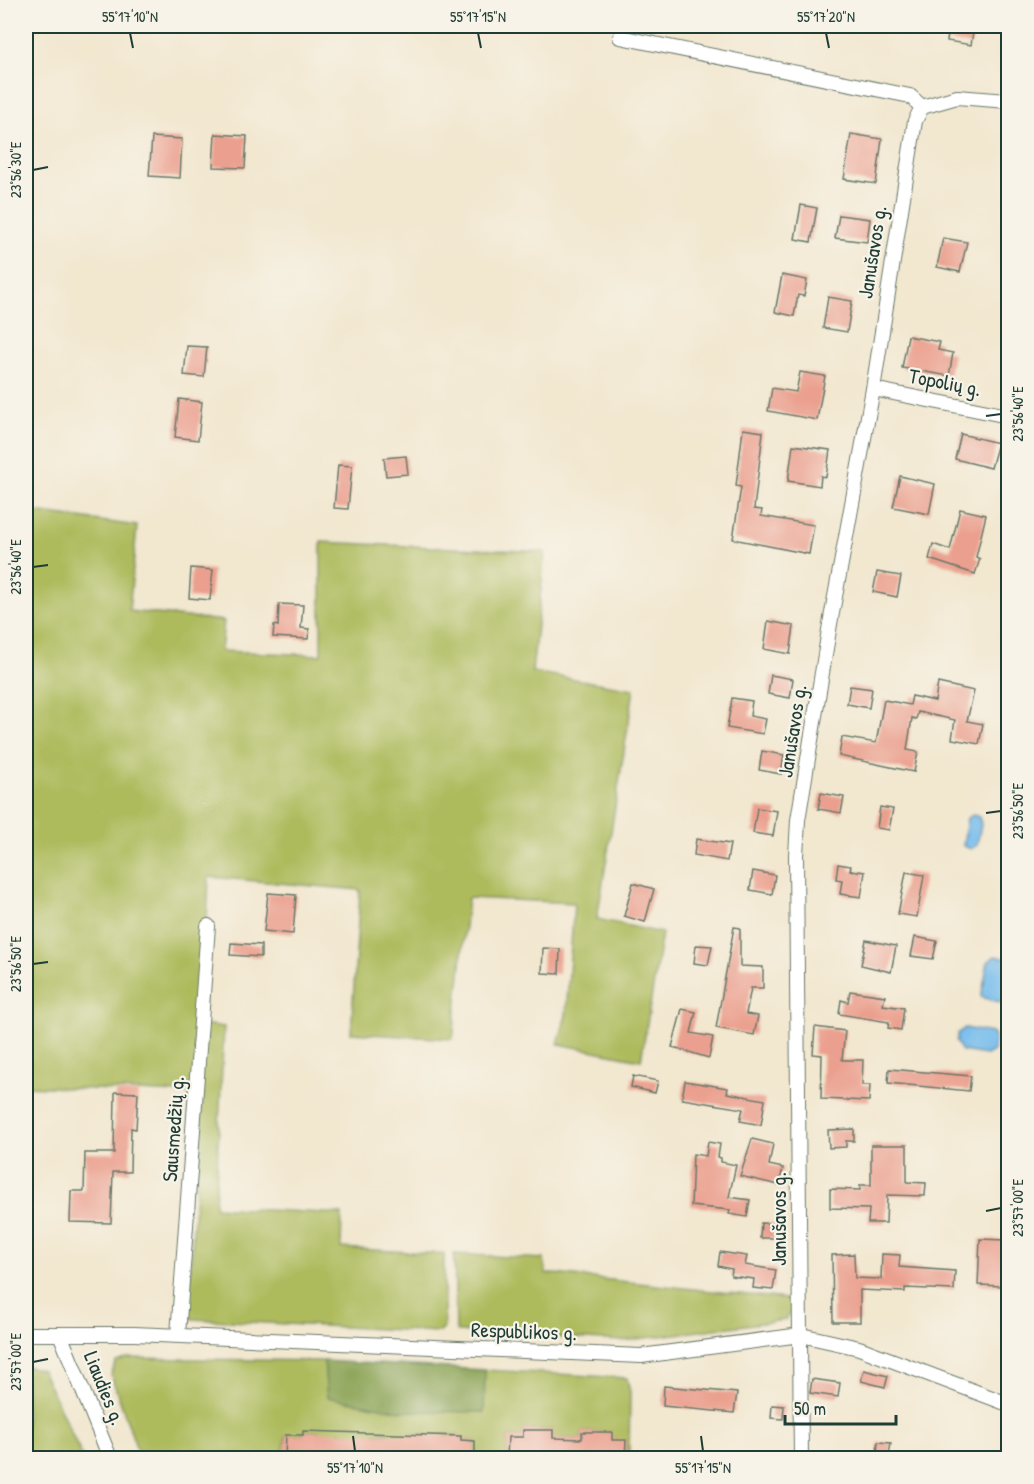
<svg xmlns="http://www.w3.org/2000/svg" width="1034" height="1484" font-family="'Patrick Hand',sans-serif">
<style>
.green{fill:#aebb5d;stroke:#667c48;stroke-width:1.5}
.forest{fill:#8aa354;stroke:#547044;stroke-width:1.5}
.water{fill:#75bbec;stroke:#4a7c90;stroke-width:1.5}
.building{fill:#eba08f}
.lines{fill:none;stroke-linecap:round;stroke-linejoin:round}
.street-casing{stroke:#69786a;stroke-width:16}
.street{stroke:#fff;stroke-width:14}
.ticks{fill:none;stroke:#1f3d34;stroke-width:2}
.labels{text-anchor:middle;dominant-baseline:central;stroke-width:4.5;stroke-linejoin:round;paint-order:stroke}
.street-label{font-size:21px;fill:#1f3d34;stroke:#f7f3e8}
.neatline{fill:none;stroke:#1f3d34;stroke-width:2}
.ticks-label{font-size:15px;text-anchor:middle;fill:#1f3d34}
</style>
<rect width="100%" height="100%" fill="#f7f3e8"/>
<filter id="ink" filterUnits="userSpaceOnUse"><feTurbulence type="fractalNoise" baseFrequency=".0167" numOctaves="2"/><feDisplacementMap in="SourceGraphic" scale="12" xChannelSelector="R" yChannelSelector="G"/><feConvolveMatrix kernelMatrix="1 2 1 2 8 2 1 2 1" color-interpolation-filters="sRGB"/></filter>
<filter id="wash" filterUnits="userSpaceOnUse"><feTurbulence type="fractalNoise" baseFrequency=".008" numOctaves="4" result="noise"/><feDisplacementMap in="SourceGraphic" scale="24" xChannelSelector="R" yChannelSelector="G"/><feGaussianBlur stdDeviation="1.35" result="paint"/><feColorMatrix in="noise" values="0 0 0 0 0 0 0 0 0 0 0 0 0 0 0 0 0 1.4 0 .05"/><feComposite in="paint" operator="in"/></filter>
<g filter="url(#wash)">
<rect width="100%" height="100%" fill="#f2e7cf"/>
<g class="green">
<polygon points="35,512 137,526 129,611 224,621 221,651 321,655 321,542 545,552 532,672 634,689 597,919 662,933 641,1060 558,1044 566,1015 574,903 468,898 453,1039 351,1033 360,890 209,877 202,1024 224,1027 215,1207 342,1214 341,1248 444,1254 444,1328 439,1332 191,1319 187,1314 203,1094 26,1086 26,596"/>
<polygon points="454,1254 544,1259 546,1273 795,1300 794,1309 785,1320 622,1341 458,1332 456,1330"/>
<polygon points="128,1358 324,1361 327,1397 483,1412 485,1370 627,1378 630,1392 629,1458 625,1458 626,1441 612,1440 611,1432 582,1432 582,1439 553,1438 552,1430 523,1430 523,1437 508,1437 507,1458 510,1458 475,1458 475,1441 461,1440 461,1436 446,1435 445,1440 425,1439 425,1434 410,1434 410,1439 390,1438 389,1433 375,1433 374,1438 339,1432 339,1436 318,1436 318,1431 303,1431 303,1435 286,1435 283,1458 140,1458 111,1375 116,1362"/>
<polygon points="26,1366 42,1370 83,1458 26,1458"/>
</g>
<polygon class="forest" points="324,1361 485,1370 484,1412 401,1411 327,1397"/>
<g class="water">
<polygon points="973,815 979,817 981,824 977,845 971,849 963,846 967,818"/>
<polygon points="995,956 1008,959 1007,1004 981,997 988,962"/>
<polygon points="965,1028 992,1033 995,1040 993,1051 986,1055 962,1051 956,1042 958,1033"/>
</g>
<g id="blocks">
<g class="building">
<polygon points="949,26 974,26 971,45 947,41"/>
<polygon points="215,134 247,136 245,168 213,167"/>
<polygon points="851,134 882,139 876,184 844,179"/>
<polygon points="152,137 182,139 180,178 149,176"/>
<polygon points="801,205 817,208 811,242 795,239"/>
<polygon points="839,215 870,219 867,242 835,238"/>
<polygon points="943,238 967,242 960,272 937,267"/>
<polygon points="782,275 807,280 804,296 798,295 794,316 775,312"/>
<polygon points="828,297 852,301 847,332 823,328"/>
<polygon points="908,336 940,342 938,350 953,353 949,376 902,368"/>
<polygon points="187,346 207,347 204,377 184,375"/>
<polygon points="800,372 825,376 817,420 768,411 772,388 796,392"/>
<polygon points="179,399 202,402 198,440 175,437"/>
<polygon points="743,429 763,432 754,509 762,510 761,516 814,525 809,554 733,539 741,487 736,486"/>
<polygon points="961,434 998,443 991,468 955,459"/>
<polygon points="793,445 830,450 826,477 821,476 820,486 788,481"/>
<polygon points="406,456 408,474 386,476 384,458"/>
<polygon points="338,465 352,466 348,509 334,508"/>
<polygon points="900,476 935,484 929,514 893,507"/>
<polygon points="960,509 986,515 976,557 980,559 975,574 929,559 933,544 950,550"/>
<polygon points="191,568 213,570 210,600 189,598"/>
<polygon points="877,572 901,576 897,597 873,592"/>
<polygon points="279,604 303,605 301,628 309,629 308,639 273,637 274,625 278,626"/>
<polygon points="768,621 794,626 790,654 764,649"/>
<polygon points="771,675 793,679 790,698 768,694"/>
<polygon points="938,683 974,691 967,721 983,724 979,744 952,739 955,720 918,712 916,719 912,718 907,750 918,752 914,772 839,756 842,737 876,743 884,700 910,705 912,696 935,701"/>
<polygon points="850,686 872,689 869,708 847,704"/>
<polygon points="732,698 752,701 750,716 766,719 763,734 727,728"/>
<polygon points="762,751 784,755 781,774 759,770"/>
<polygon points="821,793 844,797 841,813 818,809"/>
<polygon points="880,807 893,809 889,830 877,828"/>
<polygon points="757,808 777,811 773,836 753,833"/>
<polygon points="696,839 730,844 727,861 694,855"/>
<polygon points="838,864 851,866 850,870 865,872 861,897 840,894 842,880 836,879"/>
<polygon points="753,871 775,875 772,894 750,890"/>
<polygon points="906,872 924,875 917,917 898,914"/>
<polygon points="633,883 654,889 645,922 624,916"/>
<polygon points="268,893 296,895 293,934 264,931"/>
<polygon points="734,927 740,928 740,966 763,967 763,988 751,988 746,1014 758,1016 754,1035 716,1028"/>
<polygon points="915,937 937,941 933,959 911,956"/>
<polygon points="866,940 896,946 891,972 861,965"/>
<polygon points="231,943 261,945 261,957 230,955"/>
<polygon points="696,945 712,946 708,965 694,963"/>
<polygon points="543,948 560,949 559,974 542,973"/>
<polygon points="850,991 885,996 883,1005 904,1008 901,1030 888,1028 889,1022 839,1014 841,1000 848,1002"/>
<polygon points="682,1009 696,1012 691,1033 713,1037 709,1058 672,1047"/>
<polygon points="815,1027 845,1031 842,1060 863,1060 862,1085 870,1085 869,1101 821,1099 822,1055 813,1054"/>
<polygon points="889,1069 971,1076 969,1091 888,1083"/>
<polygon points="633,1076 658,1081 655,1093 631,1087"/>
<polygon points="685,1081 728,1088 727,1093 765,1100 761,1125 740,1121 743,1109 682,1099"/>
<polygon points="115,1092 138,1093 136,1129 131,1128 130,1172 113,1172 111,1223 70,1222 71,1191 84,1191 85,1153 114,1153"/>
<polygon points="854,1129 854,1141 846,1141 846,1147 829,1148 828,1130"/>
<polygon points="752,1139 773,1144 769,1165 783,1168 779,1185 740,1176"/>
<polygon points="708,1142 720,1144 718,1157 721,1158 721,1162 736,1165 729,1197 750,1200 747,1217 729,1214 730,1210 691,1206 693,1154 706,1156"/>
<polygon points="871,1145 907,1145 907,1182 926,1183 925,1196 887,1195 886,1223 868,1223 869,1209 830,1208 830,1189 860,1190 860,1185 871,1185"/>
<polygon points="761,1223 775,1224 774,1238 760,1238"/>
<polygon points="980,1239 1005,1240 1004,1286 978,1285"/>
<polygon points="720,1252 747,1256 745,1265 776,1270 773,1290 753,1288 754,1279 731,1276 732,1269 718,1266"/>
<polygon points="854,1254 855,1278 881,1279 882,1254 900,1255 899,1267 955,1271 954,1290 905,1288 905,1292 860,1290 860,1322 833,1322 832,1255"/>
<polygon points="864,1370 888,1376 885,1387 861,1381"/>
<polygon points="812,1379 840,1383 838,1397 810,1393"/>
<polygon points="664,1386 737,1393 734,1413 663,1406"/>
<polygon points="772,1405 784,1406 783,1419 771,1418"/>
<polygon points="523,1430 553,1430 553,1438 582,1439 582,1432 612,1432 612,1440 626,1440 625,1458 507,1458 508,1437 523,1437"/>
<polygon points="303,1431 461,1436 461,1440 475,1441 475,1458 285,1457 286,1435 303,1435"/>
<polygon points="878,1442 891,1443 889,1455 877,1454"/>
</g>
</g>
</g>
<g filter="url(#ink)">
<use href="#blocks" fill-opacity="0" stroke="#69786a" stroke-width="1.5"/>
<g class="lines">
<defs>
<g id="street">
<polyline points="620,37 910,96 922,107"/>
<polyline points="873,389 1008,416"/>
<polyline points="26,1334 134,1334 641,1356 801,1335 859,1348 1008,1404"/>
<polyline points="60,1334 110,1458"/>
<polyline points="178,1335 208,926"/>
<polyline points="801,1458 796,856 798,820 830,624 873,389 915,121 922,107 957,97 1008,101"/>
</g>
</defs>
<use href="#street" class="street-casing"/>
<use href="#street" class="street"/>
</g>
</g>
<path class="ticks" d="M 130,33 L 133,48M 478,33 L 481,48M 826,33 L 829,48M 33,170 L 48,167M 986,416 L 1001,414M 33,567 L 48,565M 986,813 L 1001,811M 33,964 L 48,962M 986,1211 L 1001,1208M 33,1362 L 48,1359M 353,1436 L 355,1451M 701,1436 L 703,1451"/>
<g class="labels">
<g class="street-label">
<text transform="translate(872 252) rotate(-81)">Janušavos g.</text>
<text transform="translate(945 382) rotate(11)">Topolių g.</text>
<text transform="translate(792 731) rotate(-81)">Janušavos g.</text>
<text transform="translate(173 1129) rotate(-86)">Sausmedžių g.</text>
<text transform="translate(778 1219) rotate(-90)">Janušavos g.</text>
<text transform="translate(524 1331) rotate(2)">Respublikos g.</text>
<text transform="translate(105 1388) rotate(68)">Liaudies g.</text>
</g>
</g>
<rect width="1034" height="1484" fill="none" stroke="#f7f3e8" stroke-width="66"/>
<path d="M785 1415v9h111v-9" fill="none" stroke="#1f3d34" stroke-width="3"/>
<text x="794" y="1415" font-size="18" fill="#1f3d34" stroke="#f7f3e8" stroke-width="4.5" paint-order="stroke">50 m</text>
<rect x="33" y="33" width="968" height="1418" class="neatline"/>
<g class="ticks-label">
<text x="130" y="22">55°17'10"N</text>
<text x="478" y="22">55°17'15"N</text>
<text x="826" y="22">55°17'20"N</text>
<text transform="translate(16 170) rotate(-90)" y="5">23°56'30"E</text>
<text transform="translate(1018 414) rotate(-90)" y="5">23°56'40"E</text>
<text transform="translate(16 567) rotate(-90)" y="5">23°56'40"E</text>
<text transform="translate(1018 811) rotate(-90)" y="5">23°56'50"E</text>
<text transform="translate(16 964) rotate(-90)" y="5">23°56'50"E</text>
<text transform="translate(1018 1208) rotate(-90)" y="5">23°57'00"E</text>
<text transform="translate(16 1362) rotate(-90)" y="5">23°57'00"E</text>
<text x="355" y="1473">55°17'10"N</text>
<text x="703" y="1473">55°17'15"N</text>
</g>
</svg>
